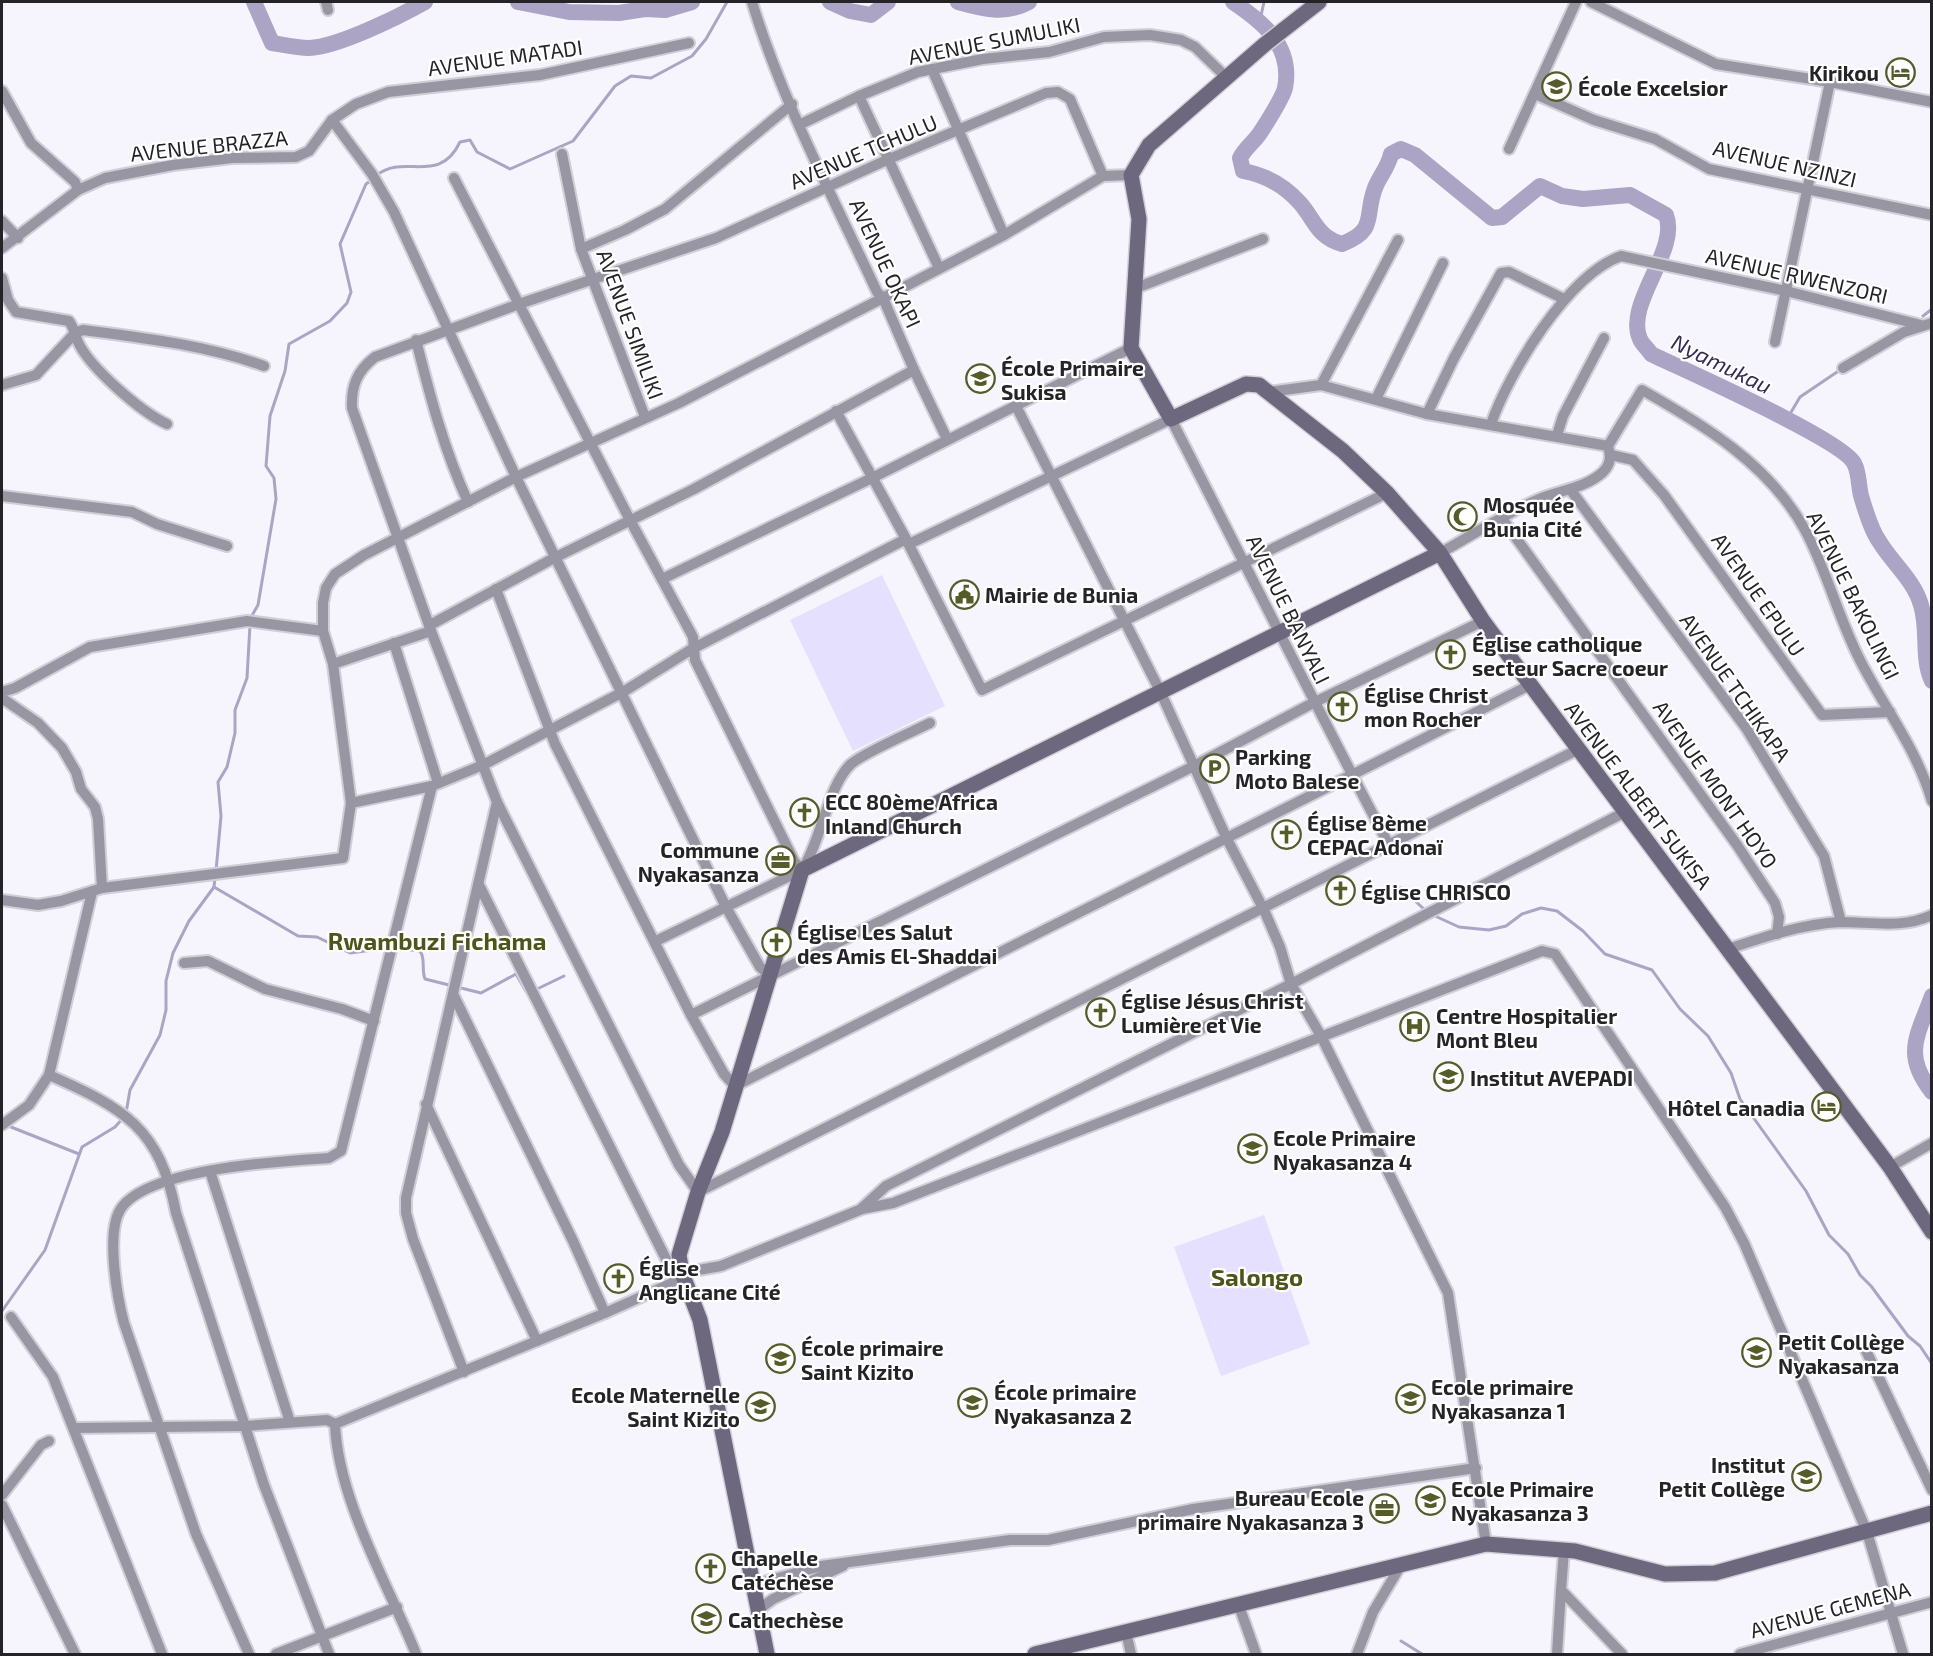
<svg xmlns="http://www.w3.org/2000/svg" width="1933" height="1656" font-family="'Exo 2',sans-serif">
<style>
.green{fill:#e6e0ff}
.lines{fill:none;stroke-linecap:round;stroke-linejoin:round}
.stream{stroke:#aba4c5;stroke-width:3}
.river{stroke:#aba4c5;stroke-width:16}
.street-casing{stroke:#d0ced7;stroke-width:14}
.secondary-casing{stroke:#d0ced7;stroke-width:18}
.street{stroke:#9996a4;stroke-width:10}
.secondary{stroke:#6d687d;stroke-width:15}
.labels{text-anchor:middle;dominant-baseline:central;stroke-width:4.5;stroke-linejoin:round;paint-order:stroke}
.street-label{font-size:21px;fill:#242328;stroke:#fff}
.poi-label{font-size:21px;font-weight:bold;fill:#242328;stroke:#fff;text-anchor:start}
.water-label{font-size:22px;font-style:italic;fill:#362a56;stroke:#fff}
.quarter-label{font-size:24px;font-weight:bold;fill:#4e541a;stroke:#fff}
</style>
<rect width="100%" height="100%" fill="#f6f4fd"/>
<g class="green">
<polygon points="882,575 945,706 853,751 790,620"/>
<polygon points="1264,1215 1310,1344 1221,1376 1174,1247"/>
</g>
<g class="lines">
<g class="stream">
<polyline points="1260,20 1264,2"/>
<path d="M 377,175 C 404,153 439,186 460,142 L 470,140 L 477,152 L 510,169 L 573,141 L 615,86 L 631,76 L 651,78 L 692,56 L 706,39 L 727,2"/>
<polyline points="1923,316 1932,309"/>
<polyline points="1787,419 1800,397 1840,370"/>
<polyline points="250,619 258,605 276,499 274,478 266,466 270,416 285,371 289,344 330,321 347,303 351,292 340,244 366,184 372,180"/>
<polyline points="216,871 221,816 218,782 227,767 235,733 235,710 247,678 250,625"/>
<polyline points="214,887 298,936 317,937 350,953 388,948"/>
<polyline points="1376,898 1401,888 1426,911"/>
<polyline points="1435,916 1459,927 1489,930 1506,926 1522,914 1541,908 1557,911 1583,931 1605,954 1652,970 1680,1009 1708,1036 1731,1073 1740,1099 1806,1191 1829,1235 1848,1254 1860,1275 1871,1286 1908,1336 1920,1346 1932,1364"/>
<path d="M 395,948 L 420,951 C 426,959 421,969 425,979 L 481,993 L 516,974 L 527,993"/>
<polyline points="535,990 564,976"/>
<polyline points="126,1113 130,1090 160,1035 166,1010 166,981 173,953 189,921 214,887 215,877"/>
<polyline points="6,1125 79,1154"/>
<polyline points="2,1311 45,1250 82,1147 115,1127 123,1118"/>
<polyline points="1401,1641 1422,1654"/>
</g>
<g class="river">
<path d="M 254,2 L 272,43 C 284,45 297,48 309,48 C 338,47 400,16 425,2"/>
<polyline points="518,2 569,12 619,13 645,9 665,10 692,2"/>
<polyline points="830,2 850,11 871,15 888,2"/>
<path d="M 958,2 C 983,9 1005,15 1029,2"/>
<path d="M 1233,2 C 1263,22 1293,46 1285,88 C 1283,97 1266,124 1260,133 C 1254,142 1245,148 1240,158 L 1243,171 C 1265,175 1285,186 1300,203 C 1315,220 1317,237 1342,244 C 1378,230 1364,216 1375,188 C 1380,175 1388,168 1391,154 L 1401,149 L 1415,155 L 1492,218 L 1502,217 L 1540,186 L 1562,196 L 1583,199 L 1630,195 L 1666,215 C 1680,250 1624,304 1640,339 C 1642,344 1648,349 1651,354 C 1684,370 1841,439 1854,463 C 1860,474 1858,488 1862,499 C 1866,512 1871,530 1879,541 C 1892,563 1914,580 1921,605 C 1929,630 1921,658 1932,681"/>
<path d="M 1932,996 C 1918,1035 1902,1054 1932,1092"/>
</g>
<defs>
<g id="street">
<polyline points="326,2 328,10"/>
<path d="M 752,2 C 782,101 833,197 877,292 L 883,298 L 914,370 L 947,439"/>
<polyline points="1591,2 1716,64 1830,82 1932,102"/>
<polyline points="932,69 1004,235"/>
<polyline points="2,91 31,143 75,182 78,190"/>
<polyline points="1535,94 1594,120 1655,139 1709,169 1932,215"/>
<polyline points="859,96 939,268"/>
<polyline points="332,120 372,174 394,212 516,477 726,907 760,967 770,976"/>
<polyline points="801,124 859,96 918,72 983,59 1049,52 1104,37 1150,35 1181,40 1195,47 1226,77"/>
<polyline points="1509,149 1576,2"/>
<polyline points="562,154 581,249 645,417"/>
<path d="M 1103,176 L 1070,99 L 1058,92 L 1046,93 L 889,159 L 716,238 L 519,304 L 375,357 C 357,371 351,386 352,408 L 431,631 L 497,802 L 679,1165 L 698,1192 L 1577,750"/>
<polyline points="454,178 630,520 693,637 695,660 794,861 802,870"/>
<polyline points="2,221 18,238"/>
<polyline points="2,248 78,190 105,178 173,165 232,158 296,157 309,151 332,120 356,104 388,92 540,75 689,43"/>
<polyline points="581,249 625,230 665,209 792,104"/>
<path d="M 2,278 L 8,300 L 16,312 L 69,321 C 74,328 75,335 78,342 C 90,368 141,412 167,424"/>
<polyline points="1136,288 1263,239"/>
<path d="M 416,340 C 430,396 444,450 468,502"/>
<polyline points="1775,342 1830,82"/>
<polyline points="1843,368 1904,332 1932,323"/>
<path d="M 2,385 L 36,375 L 75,333 L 83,330 C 145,338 205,345 264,366"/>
<polyline points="1321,385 1398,240"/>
<polyline points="1269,392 1321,385 1427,414 1608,446"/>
<polyline points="1376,399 1443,263"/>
<polyline points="1016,406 1160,691 1227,839 1264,910 1280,947 1291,984 1321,1036 1448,1293 1486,1544"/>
<polyline points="836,411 906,539 982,690 1387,493"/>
<polyline points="1427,414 1454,358 1501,273 1509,272 1564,299"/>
<path d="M 1491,424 C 1509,372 1568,275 1621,256 L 1786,291 L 1921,325"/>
<polyline points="1557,435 1563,416 1604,338"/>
<polyline points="1611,455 1633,460 1664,495 1822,715 1890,712"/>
<polyline points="1570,489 1746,728 1824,856 1841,922"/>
<polyline points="2,496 132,512 157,524 227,546"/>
<polyline points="1501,517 1737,845 1775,903 1779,917 1777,934"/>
<path d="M 909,544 L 1171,419 C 1244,562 1315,705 1390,847"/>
<path d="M 1440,553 C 1473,535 1504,514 1539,499 C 1560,490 1586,488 1603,472 C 1611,464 1611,456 1608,446 L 1642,390 C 1704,425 1770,465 1805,530 C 1828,573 1839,621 1862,664 C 1886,710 1917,750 1932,801"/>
<polyline points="662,579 872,478 1131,348"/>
<polyline points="496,589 555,744 691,1015 724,1074 735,1086 1530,685"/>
<polyline points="430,625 556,557 694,489 914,370"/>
<polyline points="394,643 438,783"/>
<polyline points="333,664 431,631"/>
<polyline points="2,692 15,688 90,647 247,621 323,631"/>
<polyline points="2,698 38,723 62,748 76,772 81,789 95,807 98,819 102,888"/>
<polyline points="351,803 333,664 323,631 323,603 326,588 335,574 364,555 516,477 679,403 883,298 1004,235 1103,176 1131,175"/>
<polyline points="479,885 669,1265 682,1273"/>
<path d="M 92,892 L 49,1075 C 124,1108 160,1128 176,1213 L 264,1485 L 329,1654"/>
<polyline points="2,900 38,905 61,901 102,888 343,858 351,803 432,786 483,765 623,692 692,649 906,539"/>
<path d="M 656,941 L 802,870 C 821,842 828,785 851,764 C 865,752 910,733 930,723"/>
<path d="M 1728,949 C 1764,937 1802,924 1840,922 C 1871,922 1903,929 1932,915"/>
<polyline points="184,963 208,961 265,989 342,1009 374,1021"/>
<polyline points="454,996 573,1241 605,1313"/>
<polyline points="691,1015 1194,766 1313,703 1483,621"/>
<polyline points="426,1104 537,1341"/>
<polyline points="2,1125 29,1105 49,1075"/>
<polyline points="1890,1167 1932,1143"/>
<polyline points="210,1171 290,1422"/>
<polyline points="862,1208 886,1186 1291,984 1625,812"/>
<polyline points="11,1317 53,1377 162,1654"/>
<polyline points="1861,1340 1932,1490"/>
<polyline points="464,1372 413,1239 406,1213 406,1198 497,802"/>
<polyline points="74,1428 245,1426 327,1420 335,1424"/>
<polyline points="2,1495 41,1445 49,1441"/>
<polyline points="2,1505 75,1654"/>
<polyline points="1564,1550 1561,1590 1622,1654"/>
<polyline points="753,1585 821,1566 1010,1540 1048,1540 1193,1509 1476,1468"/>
<polyline points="1239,1606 1256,1654"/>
<polyline points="758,1610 773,1599 843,1566"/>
<polyline points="1126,1632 1131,1654"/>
<path d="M 249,1654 L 196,1534 L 124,1323 C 117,1297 106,1234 120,1210 C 145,1168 283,1161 329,1158 L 341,1151 L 432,786"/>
<polyline points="276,1654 397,1607"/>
<path d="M 416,1654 C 388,1584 338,1500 335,1424 L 605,1313 L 672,1283 L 682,1273 L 721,1266 L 862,1209 L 893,1203 L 1542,951 L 1555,954 L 1725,1207 L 1744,1243 L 1867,1532 L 1903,1654"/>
<polyline points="1357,1654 1373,1612 1401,1565"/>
<polyline points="1557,1654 1561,1590"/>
<polyline points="1740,1654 1932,1602"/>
</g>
<g id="secondary">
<polyline points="1319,2 1264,45 1149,145 1131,175 1139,219 1131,348 1171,419 1246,384 1259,385 1343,451 1387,493 1440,553 1483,621 1890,1167 1932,1232"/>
<polyline points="767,1654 700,1320 682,1273 679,1255 698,1192 722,1132 802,870 1440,553"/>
<polyline points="1035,1654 1486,1544 1575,1551 1665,1574 1715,1573 1932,1513"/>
</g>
</defs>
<use href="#street" class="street-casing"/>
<use href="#secondary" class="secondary-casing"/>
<use href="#street" class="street"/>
<use href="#secondary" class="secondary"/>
</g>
<defs>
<symbol id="hotel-ring" viewBox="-11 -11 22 22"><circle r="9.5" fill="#fff" stroke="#565b2a" stroke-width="1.5"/><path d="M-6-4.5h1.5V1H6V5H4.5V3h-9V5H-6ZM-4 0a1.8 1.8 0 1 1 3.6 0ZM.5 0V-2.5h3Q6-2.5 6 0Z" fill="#565b2a"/></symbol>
<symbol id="school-ring" viewBox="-11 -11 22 22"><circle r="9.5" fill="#fff" stroke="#565b2a" stroke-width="1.5"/><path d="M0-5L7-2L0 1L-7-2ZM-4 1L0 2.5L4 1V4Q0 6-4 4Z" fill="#565b2a"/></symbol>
<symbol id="mosque-ring" viewBox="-11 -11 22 22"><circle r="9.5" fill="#fff" stroke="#565b2a" stroke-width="1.5"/><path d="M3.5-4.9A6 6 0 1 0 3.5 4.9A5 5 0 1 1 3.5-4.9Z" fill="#565b2a"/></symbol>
<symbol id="civic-ring" viewBox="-11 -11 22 22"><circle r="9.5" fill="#fff" stroke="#565b2a" stroke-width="1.5"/><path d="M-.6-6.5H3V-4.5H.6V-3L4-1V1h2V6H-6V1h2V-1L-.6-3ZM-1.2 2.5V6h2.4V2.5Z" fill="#565b2a"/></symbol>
<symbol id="church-ring" viewBox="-11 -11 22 22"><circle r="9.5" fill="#fff" stroke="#565b2a" stroke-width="1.5"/><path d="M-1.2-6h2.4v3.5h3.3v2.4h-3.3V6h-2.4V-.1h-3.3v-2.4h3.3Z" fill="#565b2a"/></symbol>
<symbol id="parking-ring" viewBox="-11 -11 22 22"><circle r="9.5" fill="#fff" stroke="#565b2a" stroke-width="1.5"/><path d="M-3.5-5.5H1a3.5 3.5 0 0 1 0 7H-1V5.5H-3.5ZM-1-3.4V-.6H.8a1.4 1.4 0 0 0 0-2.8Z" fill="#565b2a"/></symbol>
<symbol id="office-ring" viewBox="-11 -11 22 22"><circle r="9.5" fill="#fff" stroke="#565b2a" stroke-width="1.5"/><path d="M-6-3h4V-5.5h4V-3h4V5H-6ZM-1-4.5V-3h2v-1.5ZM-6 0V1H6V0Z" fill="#565b2a"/></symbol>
<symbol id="hospital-ring" viewBox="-11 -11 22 22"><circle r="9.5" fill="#fff" stroke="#565b2a" stroke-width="1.5"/><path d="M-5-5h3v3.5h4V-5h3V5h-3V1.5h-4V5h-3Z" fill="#565b2a"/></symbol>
<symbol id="university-ring" viewBox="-11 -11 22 22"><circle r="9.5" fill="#fff" stroke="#565b2a" stroke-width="1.5"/><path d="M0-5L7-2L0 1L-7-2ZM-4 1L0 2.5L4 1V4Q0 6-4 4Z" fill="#565b2a"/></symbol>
</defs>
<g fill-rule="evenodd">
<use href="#hotel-ring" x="1884" y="56" width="33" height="33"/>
<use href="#school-ring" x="1540" y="70" width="33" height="33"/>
<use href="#school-ring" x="964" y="362" width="33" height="33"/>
<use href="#mosque-ring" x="1446" y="500" width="33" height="33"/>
<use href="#civic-ring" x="948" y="578" width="33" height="33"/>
<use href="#church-ring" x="1434" y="638" width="33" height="33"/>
<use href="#church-ring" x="1326" y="690" width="33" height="33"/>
<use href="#parking-ring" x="1198" y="752" width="33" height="33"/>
<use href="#church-ring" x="788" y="796" width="33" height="33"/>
<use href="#church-ring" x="1270" y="818" width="33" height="33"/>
<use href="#office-ring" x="764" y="844" width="33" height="33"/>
<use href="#church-ring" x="1324" y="874" width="33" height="33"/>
<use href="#church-ring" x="760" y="926" width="33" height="33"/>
<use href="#church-ring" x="1084" y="996" width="33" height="33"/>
<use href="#hospital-ring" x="1398" y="1010" width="33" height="33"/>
<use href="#school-ring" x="1432" y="1060" width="33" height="33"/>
<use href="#hotel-ring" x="1810" y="1090" width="33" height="33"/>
<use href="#school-ring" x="1236" y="1132" width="33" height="33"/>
<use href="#church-ring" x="602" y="1262" width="33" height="33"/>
<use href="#school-ring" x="1740" y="1336" width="33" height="33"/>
<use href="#school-ring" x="764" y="1342" width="33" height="33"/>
<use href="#school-ring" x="1394" y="1382" width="33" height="33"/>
<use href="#school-ring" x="956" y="1386" width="33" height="33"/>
<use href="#school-ring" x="744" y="1390" width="33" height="33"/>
<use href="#school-ring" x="1790" y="1460" width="33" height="33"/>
<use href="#school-ring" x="1414" y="1484" width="33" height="33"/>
<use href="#office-ring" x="1368" y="1492" width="33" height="33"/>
<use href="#church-ring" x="694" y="1552" width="33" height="33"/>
<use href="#university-ring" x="690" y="1602" width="33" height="33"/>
</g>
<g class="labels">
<g class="street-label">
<text transform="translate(994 40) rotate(-11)">AVENUE SUMULIKI</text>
<text transform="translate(505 57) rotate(-8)">AVENUE MATADI</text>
<text transform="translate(209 145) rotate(-6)">AVENUE BRAZZA</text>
<text transform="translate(863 151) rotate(-23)">AVENUE TCHULU</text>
<text transform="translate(1785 163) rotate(13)">AVENUE NZINZI</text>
<text transform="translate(886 263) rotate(65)">AVENUE OKAPI</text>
<text transform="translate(1797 275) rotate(13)">AVENUE RWENZORI</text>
<text transform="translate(631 324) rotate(70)">AVENUE SIMILIKI</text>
<text transform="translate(1759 594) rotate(55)">AVENUE EPULU</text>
<text transform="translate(1854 595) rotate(64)">AVENUE BAKOLINGI</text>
<text transform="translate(1289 609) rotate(64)">AVENUE BANYALI</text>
<text transform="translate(1736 687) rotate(55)">AVENUE TCHIKAPA</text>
<text transform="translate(1716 784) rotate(55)">AVENUE MONT HOYO</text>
<text transform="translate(1639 795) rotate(53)">AVENUE ALBERT SUKISA</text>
<text transform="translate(1830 1609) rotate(-15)">AVENUE GEMENA</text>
</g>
<g class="poi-label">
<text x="1879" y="72" text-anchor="end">Kirikou</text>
<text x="1578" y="87">École Excelsior</text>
<text x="1001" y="367">École Primaire<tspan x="1001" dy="24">Sukisa</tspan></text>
<text x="1483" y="504">Mosquée<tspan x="1483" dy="24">Bunia Cité</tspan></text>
<text x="985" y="594">Mairie de Bunia</text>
<text x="1472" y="643">Église catholique<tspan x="1472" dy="24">secteur Sacre coeur</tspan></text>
<text x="1364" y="694">Église Christ<tspan x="1364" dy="24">mon Rocher</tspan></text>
<text x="1235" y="756">Parking<tspan x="1235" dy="24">Moto Balese</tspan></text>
<text x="825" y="801">ECC 80ème Africa<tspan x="825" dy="24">Inland Church</tspan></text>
<text x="1307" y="822">Église 8ème<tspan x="1307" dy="24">CEPAC Adonaï</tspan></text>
<text x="759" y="849" text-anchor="end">Commune<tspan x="759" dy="24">Nyakasanza</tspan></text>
<text x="1361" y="891">Église CHRISCO</text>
<text x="797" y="931">Église Les Salut<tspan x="797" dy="24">des Amis El-Shaddai</tspan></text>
<text x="1121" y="1000">Église Jésus Christ<tspan x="1121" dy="24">Lumière et Vie</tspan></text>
<text x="1436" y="1015">Centre Hospitalier<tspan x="1436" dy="24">Mont Bleu</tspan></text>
<text x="1470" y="1077">Institut AVEPADI</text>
<text x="1805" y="1107" text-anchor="end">Hôtel Canadia</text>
<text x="1273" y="1137">Ecole Primaire<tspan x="1273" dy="24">Nyakasanza 4</tspan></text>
<text x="639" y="1267">Église<tspan x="639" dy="24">Anglicane Cité</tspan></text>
<text x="1778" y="1341">Petit Collège<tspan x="1778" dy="24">Nyakasanza</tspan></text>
<text x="801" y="1347">École primaire<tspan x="801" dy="24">Saint Kizito</tspan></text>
<text x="1431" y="1386">Ecole primaire<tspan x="1431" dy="24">Nyakasanza 1</tspan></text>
<text x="994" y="1391">École primaire<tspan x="994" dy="24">Nyakasanza 2</tspan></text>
<text x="740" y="1394" text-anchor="end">Ecole Maternelle<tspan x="740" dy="24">Saint Kizito</tspan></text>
<text x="1785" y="1464" text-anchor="end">Institut<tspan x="1785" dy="24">Petit Collège</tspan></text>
<text x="1451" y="1488">Ecole Primaire<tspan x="1451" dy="24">Nyakasanza 3</tspan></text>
<text x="1364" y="1497" text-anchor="end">Bureau Ecole<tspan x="1364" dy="24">primaire Nyakasanza 3</tspan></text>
<text x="731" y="1557">Chapelle<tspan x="731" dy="24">Catéchèse</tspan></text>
<text x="728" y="1619">Cathechèse</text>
</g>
<g class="water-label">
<text transform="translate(1722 363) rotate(26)">Nyamukau</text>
</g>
<g class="quarter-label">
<text x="437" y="940">Rwambuzi Fichama</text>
<text x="1257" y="1276">Salongo</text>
</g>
</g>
<rect width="1933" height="1656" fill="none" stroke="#242328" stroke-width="6"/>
</svg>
